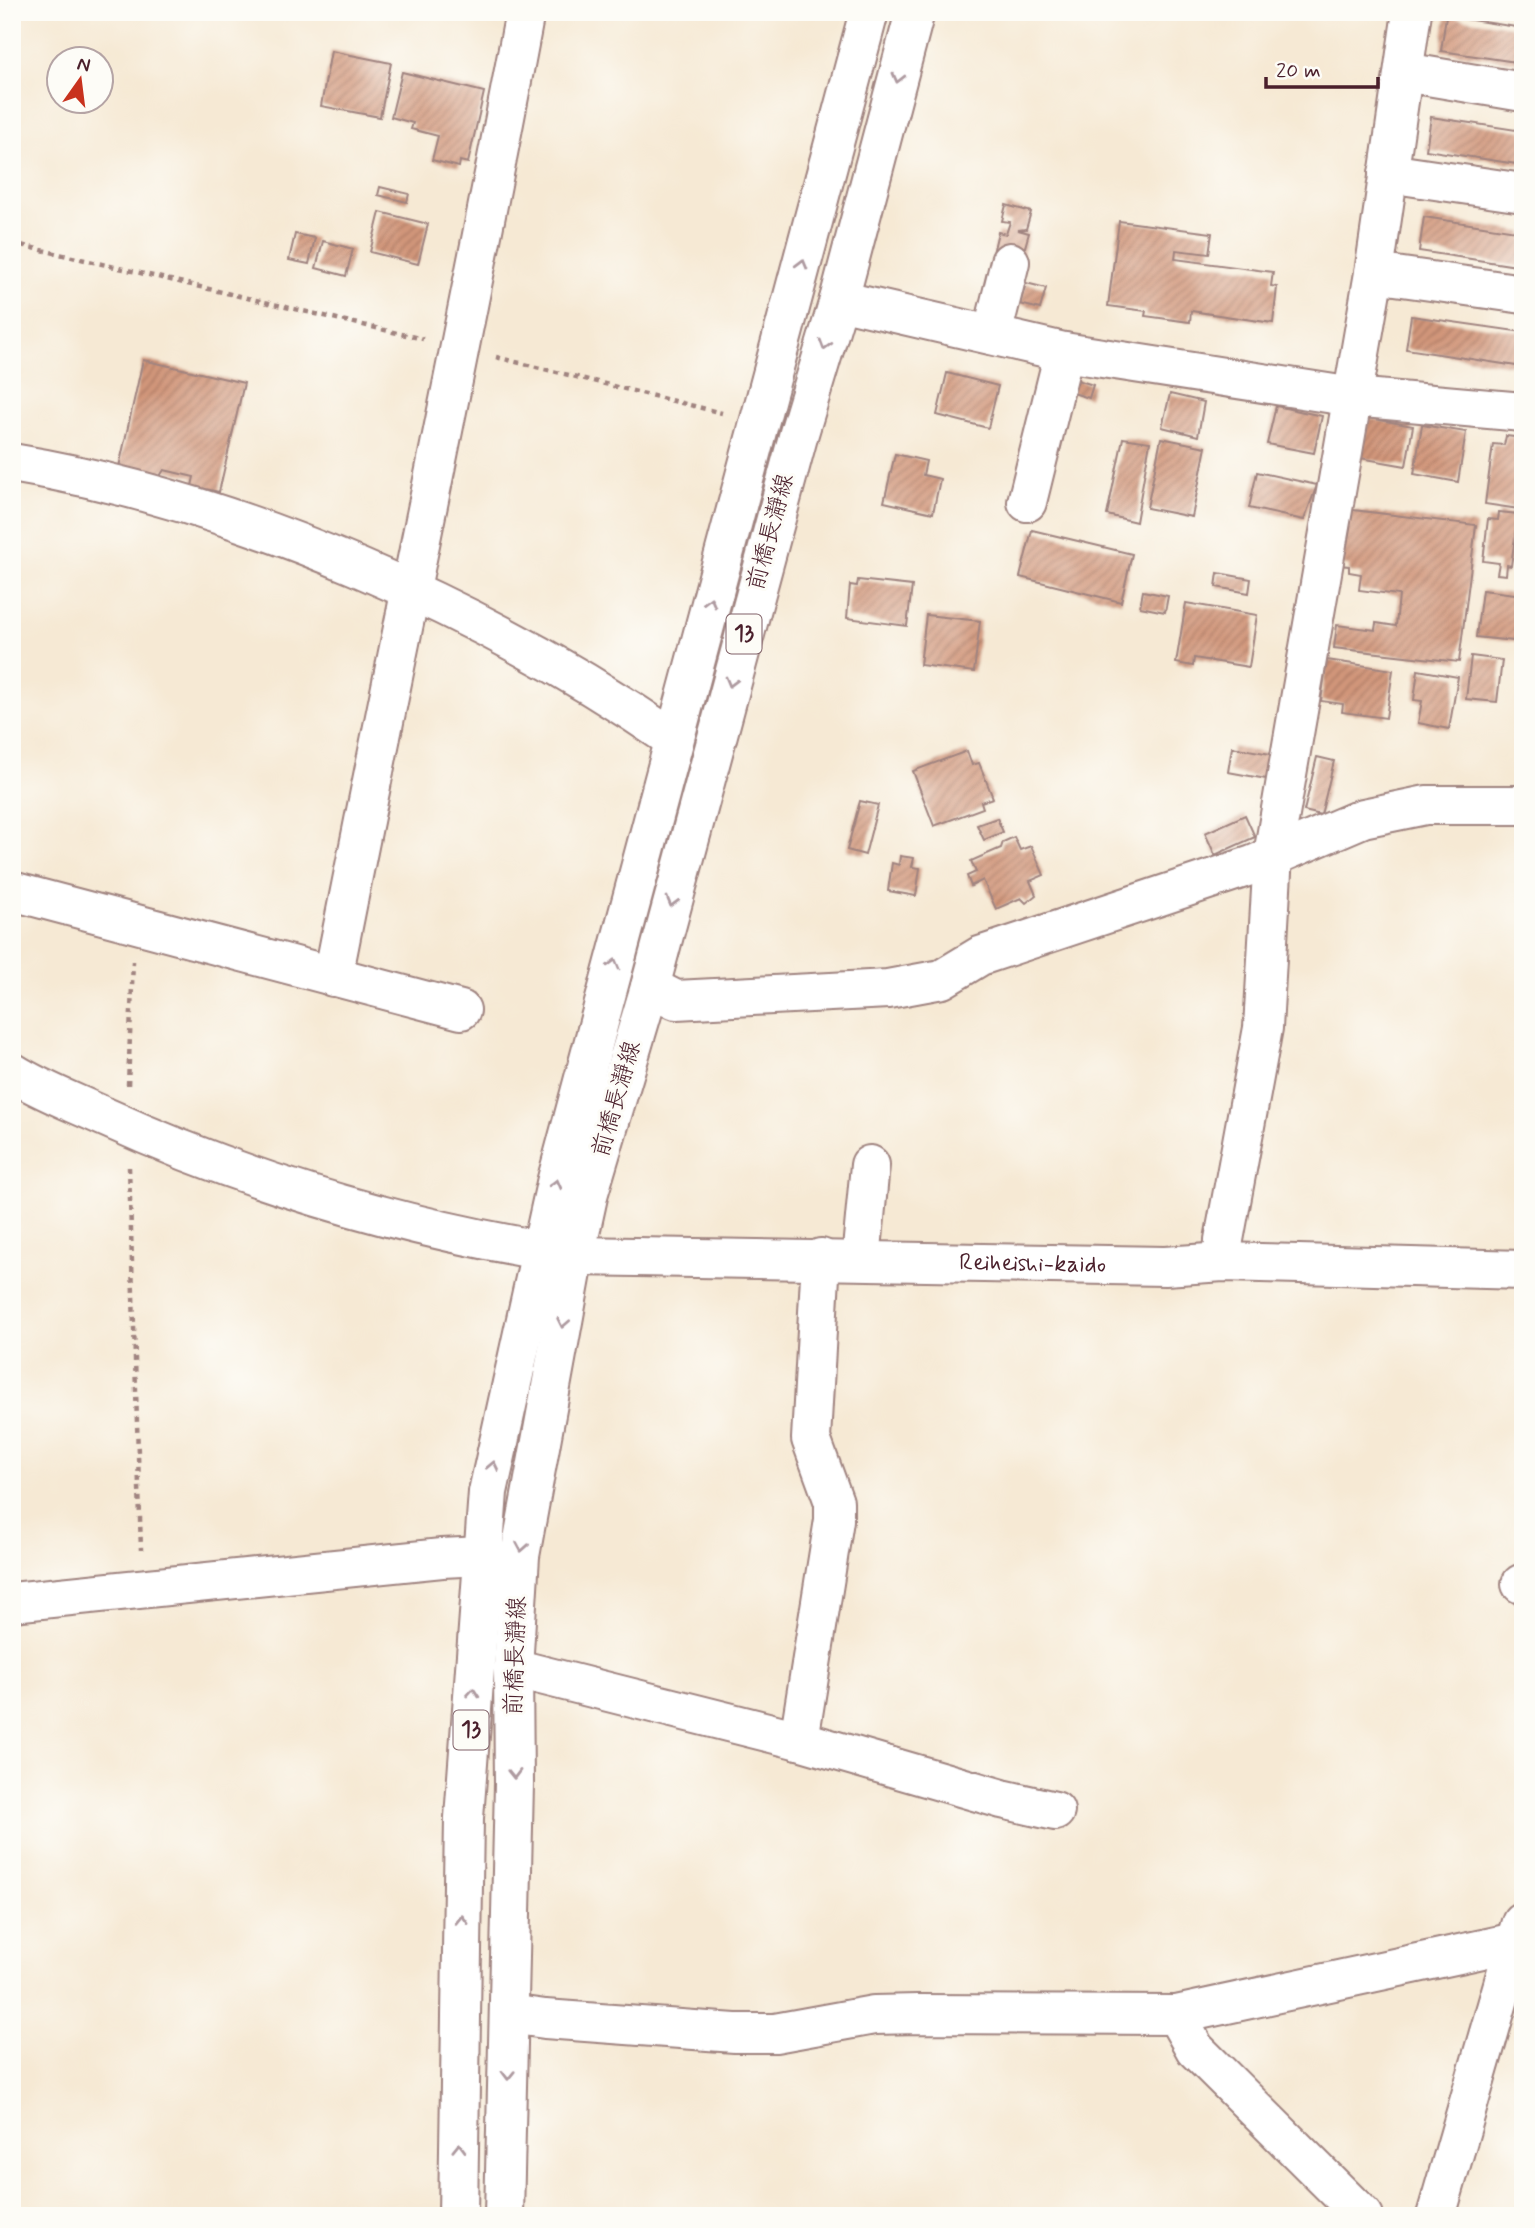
<svg xmlns="http://www.w3.org/2000/svg" width="1535" height="2228" font-family="Mynerve,'Klee One',sans-serif">
<style>
.building{fill:url(#building-hatch)}
.lines{fill:none;stroke-linecap:round;stroke-linejoin:round}
.minor-casing{stroke:#a08480;stroke-width:42}
.major-casing{stroke:#a08480;stroke-width:42}
.path{stroke:#a08480;stroke-width:4.5;stroke-dasharray:5 5;stroke-linecap:butt}
.minor{stroke:#fff;stroke-width:38}
.major{stroke:#fff;stroke-width:38}
.oneway{stroke:#ae9aa0}
.labels{text-anchor:middle;dominant-baseline:central;stroke-width:6;stroke-linejoin:round;paint-order:stroke}
.shield{fill:#fdfcf7;stroke:#806168;stroke-width:2}
.shield-label{font-size:23px;font-weight:bold;fill:#4a1f2b}
.street-label{font-size:24px;fill:#4a1f2b;stroke:#fdfcf7}
</style>
<defs>
<pattern id="building-hatch" width="6" height="6" patternUnits="userSpaceOnUse" patternTransform="scale(1.75)"><rect width="6" height="6" fill="#d1967a"/><path d="M-1 1l2-2M0 6l6-6M5 7l2-2" fill="none" stroke="#ac7a64"/></pattern>
</defs>
<rect width="100%" height="100%" fill="#fdfcf7"/>
<filter id="ink" filterUnits="userSpaceOnUse"><feTurbulence type="fractalNoise" baseFrequency=".0143" numOctaves="2"/><feDisplacementMap in="SourceGraphic" scale="14" xChannelSelector="R" yChannelSelector="G"/><feConvolveMatrix kernelMatrix="1 2 1 2 8 2 1 2 1" color-interpolation-filters="sRGB"/></filter>
<filter id="wash" filterUnits="userSpaceOnUse"><feTurbulence type="fractalNoise" baseFrequency=".00686" numOctaves="4" result="noise"/><feDisplacementMap in="SourceGraphic" scale="28" xChannelSelector="R" yChannelSelector="G"/><feGaussianBlur stdDeviation="1.57" result="paint"/><feColorMatrix in="noise" values="0 0 0 0 0 0 0 0 0 0 0 0 0 0 0 0 0 1.4 0 .05"/><feComposite in="paint" operator="in"/></filter>
<g filter="url(#wash)">
<rect width="100%" height="100%" fill="#f6e9d4"/>
<g id="blocks">
<g class="building">
<polygon points="1446,16 1523,28 1523,63 1441,51"/>
<polygon points="331,51 391,63 380,117 321,106"/>
<polygon points="402,72 484,92 468,163 460,161 459,167 432,160 438,136 411,129 413,123 391,117"/>
<polygon points="1431,117 1523,131 1523,165 1426,150"/>
<polygon points="380,187 409,194 407,202 378,195"/>
<polygon points="1006,205 1031,212 1026,229 1018,230 1029,233 1021,261 993,253 998,232 1006,234 1010,222 1002,221"/>
<polygon points="380,212 428,224 418,264 370,252"/>
<polygon points="1424,217 1523,232 1523,267 1419,251"/>
<polygon points="1119,221 1212,233 1209,254 1176,250 1175,259 1273,272 1271,286 1277,287 1273,323 1191,311 1190,322 1145,316 1146,311 1108,306"/>
<polygon points="295,234 315,238 309,264 289,260"/>
<polygon points="323,241 353,249 346,276 316,268"/>
<polygon points="1026,283 1046,288 1040,309 1020,304"/>
<polygon points="1411,316 1523,332 1523,367 1406,349"/>
<polygon points="143,360 244,383 219,492 192,486 194,477 164,470 160,476 119,467"/>
<polygon points="947,373 998,386 988,428 937,415"/>
<polygon points="1074,379 1093,385 1089,398 1070,392"/>
<polygon points="1170,394 1204,402 1198,436 1162,427"/>
<polygon points="1276,406 1322,416 1314,453 1267,444"/>
<polygon points="1368,418 1413,426 1406,466 1360,458"/>
<polygon points="1422,425 1466,432 1458,482 1414,474"/>
<polygon points="1506,436 1523,438 1519,509 1485,504 1493,444 1504,445"/>
<polygon points="1123,438 1150,442 1136,522 1107,515"/>
<polygon points="1161,438 1206,447 1192,517 1147,508"/>
<polygon points="895,454 926,461 923,475 940,479 933,513 884,502"/>
<polygon points="1257,472 1317,485 1304,520 1249,508"/>
<polygon points="1345,509 1476,525 1459,662 1334,648 1337,625 1375,630 1376,623 1396,626 1399,595 1359,590 1361,574 1349,572 1349,566 1339,565"/>
<polygon points="1499,512 1518,514 1511,566 1507,565 1506,575 1497,574 1499,563 1483,561 1488,519 1498,520"/>
<polygon points="1032,530 1132,554 1121,602 1020,577"/>
<polygon points="1218,573 1251,579 1249,593 1216,587"/>
<polygon points="858,580 912,586 907,626 847,618 850,585 857,586"/>
<polygon points="1482,590 1523,595 1523,642 1476,637"/>
<polygon points="1143,591 1168,596 1165,612 1140,607"/>
<polygon points="1186,603 1257,615 1249,667 1194,658 1193,666 1176,663"/>
<polygon points="926,615 980,621 974,672 920,665"/>
<polygon points="1471,656 1502,660 1497,702 1466,699"/>
<polygon points="1327,660 1393,670 1386,718 1342,712 1343,704 1321,701"/>
<polygon points="1418,670 1458,677 1449,729 1418,723 1422,701 1414,700"/>
<polygon points="1232,747 1276,755 1272,780 1228,772"/>
<polygon points="967,751 972,765 979,763 993,798 981,802 983,808 934,826 913,771"/>
<polygon points="1317,757 1334,761 1321,815 1304,811"/>
<polygon points="860,801 878,805 865,855 847,850"/>
<polygon points="1245,815 1255,837 1215,855 1205,833"/>
<polygon points="997,818 1003,832 984,840 977,825"/>
<polygon points="1014,837 1020,850 1031,846 1044,875 1030,881 1036,895 1026,903 1021,898 996,909 983,880 971,886 967,876 976,872 971,861 1001,848 1003,842"/>
<polygon points="900,856 914,858 912,867 920,868 916,896 888,891 892,863 899,865"/>
</g>
</g>
</g>
<g filter="url(#ink)">
<use href="#blocks" fill-opacity="0" stroke="#a08480" stroke-width="2"/>
<g class="lines">
<defs>
<g id="minor">
<polyline points="1404,72 1523,92"/>
<polyline points="1388,173 1523,193"/>
<polyline points="1374,273 1523,294"/>
<polyline points="839,300 1064,352 1353,397 1523,412"/>
<polyline points="992,335 1010,262"/>
<path d="M 12,463 C 237,500 486,610 673,739"/>
<polyline points="1027,502 1064,352"/>
<polyline points="12,891 461,1010"/>
<path d="M 333,977 C 396,655 465,334 525,12"/>
<polyline points="650,987 676,1000 888,989 942,979 980,956 1253,865 1363,818 1426,805 1523,805"/>
<path d="M 12,1072 C 40,1090 73,1102 103,1116 C 241,1179 391,1224 540,1250"/>
<polyline points="861,1260 870,1165"/>
<polyline points="1223,1262 1224,1240 1263,1028 1273,855 1374,273 1412,12"/>
<polyline points="1521,1584 1523,1584"/>
<polyline points="12,1602 442,1558 482,1556"/>
<polyline points="513,1668 799,1740 1002,1799 1055,1811"/>
<polyline points="799,1740 834,1520 834,1502 811,1439 821,1258"/>
<polyline points="509,2014 545,2019 735,2033 775,2033 874,2015 918,2014 1176,2015 1195,2049 1363,2216"/>
<polyline points="1176,2015 1515,1942"/>
<polyline points="1436,2216 1521,1922"/>
</g>
<g id="major">
<path id="s1" d="M 553,1252 L 575,1256 L 1165,1266 L 1223,1262 L 1523,1270"/>
<polyline points="458,2216 464,1818 488,1492 556,1183 869,12"/>
<polyline points="504,2216 514,1784 513,1668 520,1556 575,1256 589,1192 650,987 799,433 839,300 915,12"/>
</g>
</defs>
<use href="#minor" class="minor-casing"/>
<use href="#major" class="major-casing"/>
<g class="path">
<polyline points="12,243 423,339"/>
<polyline points="496,357 722,413"/>
<polyline points="128,1085 133,961"/>
<polyline points="129,1167 141,1550"/>
</g>
<use href="#minor" class="minor"/>
<use href="#major" class="major"/>
</g>
<defs><path id="oneway-chevron" d="M-2-3.5L2.5 0L-2 3.5" fill="none" stroke-width="1.6" stroke-linecap="round" stroke-linejoin="round" transform="scale(1.75)"/></defs>
<g class="oneway">
<use href="#oneway-chevron" transform="translate(898 78) rotate(104)"/>
<use href="#oneway-chevron" transform="translate(802 264) rotate(-75)"/>
<use href="#oneway-chevron" transform="translate(825 345) rotate(107)"/>
<use href="#oneway-chevron" transform="translate(710 602) rotate(-75)"/>
<use href="#oneway-chevron" transform="translate(731 682) rotate(105)"/>
<use href="#oneway-chevron" transform="translate(672 902) rotate(105)"/>
<use href="#oneway-chevron" transform="translate(614 964) rotate(-75)"/>
<use href="#oneway-chevron" transform="translate(556 1184) rotate(-76)"/>
<use href="#oneway-chevron" transform="translate(563 1323) rotate(101)"/>
<use href="#oneway-chevron" transform="translate(493 1466) rotate(-78)"/>
<use href="#oneway-chevron" transform="translate(522 1547) rotate(100)"/>
<use href="#oneway-chevron" transform="translate(473 1693) rotate(-86)"/>
<use href="#oneway-chevron" transform="translate(514 1774) rotate(89)"/>
<use href="#oneway-chevron" transform="translate(462 1920) rotate(-89)"/>
<use href="#oneway-chevron" transform="translate(508 2075) rotate(91)"/>
<use href="#oneway-chevron" transform="translate(459 2148) rotate(-89)"/>
</g>
</g>
<g class="labels">
<g class="shield">
<rect x="726.5" y="614.5" width="35" height="39" rx="5"/>
<rect x="453.5" y="1710.5" width="35" height="39" rx="5"/>
</g>
<g class="shield-label">
<text x="744" y="634">13</text>
<text x="471" y="1730">13</text>
</g>
<g class="street-label">
<text transform="translate(771 532) rotate(-75)">前橋長瀞線</text>
<text transform="translate(617 1099) rotate(-74)">前橋長瀞線</text>
<text stroke="none"><textPath href="#s1" startOffset="480">Reiheishi-kaido</textPath></text>
<text transform="translate(516 1656) rotate(-88)">前橋長瀞線</text>
</g>
</g>
<rect width="1535" height="2228" fill="none" stroke="#fdfcf7" stroke-width="42"/>
<g transform="translate(80 80) rotate(14)"><circle r="33" fill="#fdfcf7" stroke="#b5a4a5" stroke-width="2"/>
<path d="M0-5L12 26L0 18L-12 26Z" fill="#c8321e"/>
<text y="-10" font-size="19" font-weight="bold" text-anchor="middle" fill="#4a1f2b">N</text>
</g>
<path d="M1266 77v10h112v-10" fill="none" stroke="#4a1f2b" stroke-width="3.5"/>
<text x="1276" y="77" font-size="21" fill="#4a1f2b" stroke="#fdfcf7" stroke-width="5" paint-order="stroke">20 m</text>
</svg>
